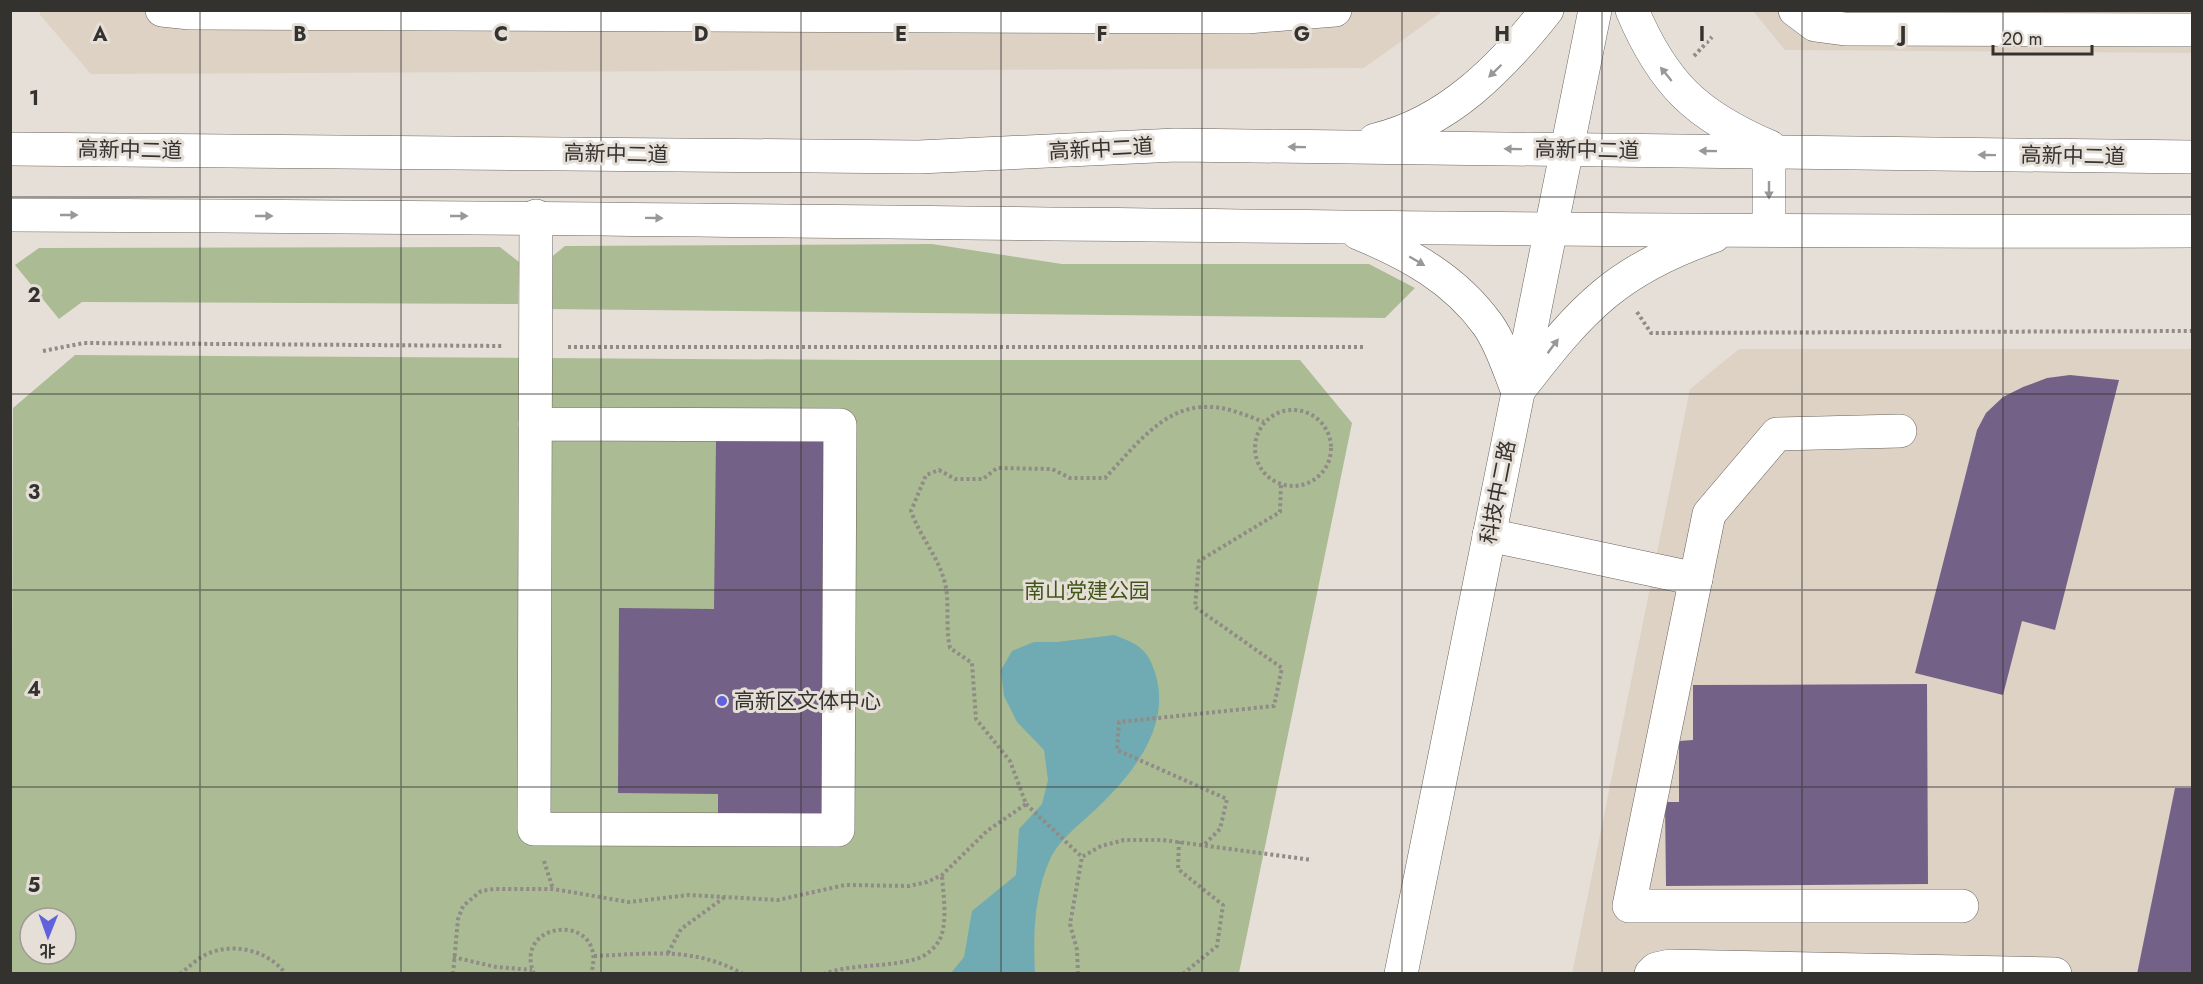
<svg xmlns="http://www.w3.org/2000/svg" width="2203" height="984" font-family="Jost,'Noto Sans SC',sans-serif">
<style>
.built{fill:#ded2c5}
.green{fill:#abbc94;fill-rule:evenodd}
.water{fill:#70abb3}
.building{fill:#746187}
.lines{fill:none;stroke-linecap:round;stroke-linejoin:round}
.minor-casing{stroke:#69635d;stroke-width:34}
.major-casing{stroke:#69635d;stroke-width:34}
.path{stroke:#908b86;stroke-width:4;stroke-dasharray:3 3;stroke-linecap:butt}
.minor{stroke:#fff;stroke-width:33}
.major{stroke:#fff;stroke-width:33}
.oneway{fill:#9a9897}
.grid{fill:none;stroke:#34322f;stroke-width:1.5;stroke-opacity:0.55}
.poi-dot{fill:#5f62da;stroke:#e6dfd8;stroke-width:2}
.labels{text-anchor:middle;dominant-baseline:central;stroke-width:6;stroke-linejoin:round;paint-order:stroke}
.street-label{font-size:21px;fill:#34322f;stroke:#e6dfd8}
.park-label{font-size:21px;fill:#415718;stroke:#e6dfd8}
.poi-label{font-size:21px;fill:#34322f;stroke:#e6dfd8;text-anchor:start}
.grid-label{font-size:20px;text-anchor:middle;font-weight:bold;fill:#34322f;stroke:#e6dfd8;stroke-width:6;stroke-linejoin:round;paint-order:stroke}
</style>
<rect width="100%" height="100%" fill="#e6dfd8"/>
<g class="built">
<polygon points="40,11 1443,11 1364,68 91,74 40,15"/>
<polygon points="1753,11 2192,11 2192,53 1785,50"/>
<polygon points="1739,349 2192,349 2192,973 1572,974 1690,389"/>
</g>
<g class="green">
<polygon points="932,244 1062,264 1369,264 1415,288 1385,318 546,309 544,263 565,246"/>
<polygon points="500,247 519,262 518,304 82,302 59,319 15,265 39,248"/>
<path d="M 75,355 L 862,360 L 1300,360 L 1352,423 L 1239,973 L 11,974 L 13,408 ZM 30,918 L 66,918 L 66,954 L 30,954 Z"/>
</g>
<path class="water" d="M 1114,635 C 1139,644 1149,650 1156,676 C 1171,729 1130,777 1095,810 C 1080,824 1060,839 1051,857 C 1034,894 1033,934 1035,973 L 951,973 L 964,957 L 972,911 L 1016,875 L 1019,829 L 1042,804 L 1048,780 L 1044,750 L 1017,722 L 1004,696 L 1001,670 L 1012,651 L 1034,642 L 1057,642 Z"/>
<g class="building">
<polygon points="2070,375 2119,380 2055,630 2022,621 2003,695 1915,673 1977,430 1986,413 2003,397 2023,387 2047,378"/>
<polygon points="716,440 829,442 825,819 718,817 718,794 618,793 619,608 714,609"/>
<polygon points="1927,684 1928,884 1666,886 1665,802 1679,802 1679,741 1693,740 1693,685"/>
<polygon points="2175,788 2192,788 2192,974 2137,974"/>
</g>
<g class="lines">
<defs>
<g id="minor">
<polyline points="162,10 190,13 1247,17 1335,10"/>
<polyline points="1795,10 1815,25 1845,29 2192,30"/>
<polyline points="535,424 840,425 838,830 534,829 536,216"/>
<polyline points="1900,431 1777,434 1709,514 1629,906 1962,906"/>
<polyline points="1489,535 1696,579"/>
<polyline points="1651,974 1656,969 1670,966 2055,974"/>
</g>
<g id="major">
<path d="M 1632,10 C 1663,84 1697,116 1770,147"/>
<path d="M 1375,140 C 1448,123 1502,67 1547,10"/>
<polyline points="10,149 919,157 1176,145 2192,157"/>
<path d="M 10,215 C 738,217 1465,233 2192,231"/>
<polyline points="1769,229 1769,152"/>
<path d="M 1358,233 C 1409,254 1455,279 1488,325 C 1502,345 1509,370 1518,392"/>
<path d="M 1522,386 C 1582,308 1618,269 1714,236"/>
<polyline points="1401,974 1595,10"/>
</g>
</defs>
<use href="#minor" class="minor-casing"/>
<use href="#major" class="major-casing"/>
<g class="path">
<polyline points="1694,56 1712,37"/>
<polyline points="1637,312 1651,333 2192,331"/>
<polyline points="568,347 1363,347"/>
<polyline points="43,351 84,343 504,346"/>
<circle cx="1293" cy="448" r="38"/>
<polyline points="1026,804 1082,857"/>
<polyline points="1179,841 1178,869 1223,905 1217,946 1183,974"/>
<polyline points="1205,844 1220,829 1227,799 1117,750 1119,722 1274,706 1282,668 1195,607 1199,561 1280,512 1281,485"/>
<polyline points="544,861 553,889"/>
<polyline points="668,953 681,929 725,897"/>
<path d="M 594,956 C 649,954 693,946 743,974"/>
<polyline points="453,957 496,967 532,970"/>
<path d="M 180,974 C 190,966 200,956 212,952 C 239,943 269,952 286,974"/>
<path d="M 453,974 L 458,919 L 463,906 L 481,891 L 494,889 L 553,889 L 629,902 L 689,895 L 778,900 L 845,885 L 909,886 L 927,882 L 942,875 L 987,831 L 1026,804 L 1010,761 L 976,719 L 972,663 L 950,648 C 945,627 950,604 945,583 C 938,556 920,537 911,511 L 926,475 L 939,470 L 955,479 L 983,479 L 997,468 L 1052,469 L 1070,478 L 1105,478 C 1132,450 1162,407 1205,407 C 1226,406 1245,415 1264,422"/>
<path d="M 534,974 C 511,919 610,911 591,974"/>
<path d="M 823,974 C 854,963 889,968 919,958 C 927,955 936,947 940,939 C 948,921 943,894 942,875"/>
<polyline points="1078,974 1077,950 1070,924 1082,857 1101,846 1124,840 1163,840 1312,860"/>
</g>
<use href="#minor" class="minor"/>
<use href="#major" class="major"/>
</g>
<defs><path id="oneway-solid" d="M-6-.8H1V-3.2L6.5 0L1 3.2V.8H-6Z" transform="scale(1.5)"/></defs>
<g class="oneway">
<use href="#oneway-solid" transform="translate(1495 71) rotate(136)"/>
<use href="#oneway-solid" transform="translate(1666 74) rotate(-129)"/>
<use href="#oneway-solid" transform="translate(1297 147) rotate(-179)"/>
<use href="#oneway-solid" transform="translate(1513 149) rotate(-179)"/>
<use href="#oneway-solid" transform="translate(1708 151) rotate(-179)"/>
<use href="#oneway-solid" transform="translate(1987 155) rotate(-179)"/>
<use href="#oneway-solid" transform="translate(1769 190) rotate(90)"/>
<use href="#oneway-solid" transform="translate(69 215)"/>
<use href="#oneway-solid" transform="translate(264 216)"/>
<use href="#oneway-solid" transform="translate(459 216)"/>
<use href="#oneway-solid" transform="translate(654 218) rotate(1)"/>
<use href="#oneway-solid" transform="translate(1417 261) rotate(30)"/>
<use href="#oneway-solid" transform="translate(1553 346) rotate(-53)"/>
</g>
<path class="grid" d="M 200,10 L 200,974M 401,10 L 401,974M 601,10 L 601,974M 801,10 L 801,974M 1001,10 L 1001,974M 1202,10 L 1202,974M 1402,10 L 1402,974M 1602,10 L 1602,974M 1802,10 L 1802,974M 2003,10 L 2003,974M 10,197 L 2192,197M 10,394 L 2192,394M 10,590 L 2192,590M 10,787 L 2192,787"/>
<circle class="poi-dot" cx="722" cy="701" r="6"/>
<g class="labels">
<g class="street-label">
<text transform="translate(1101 149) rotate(-3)">高新中二道</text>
<text transform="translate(130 150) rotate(1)">高新中二道</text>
<text transform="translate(1587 150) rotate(1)">高新中二道</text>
<text transform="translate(616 154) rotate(1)">高新中二道</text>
<text transform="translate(2073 156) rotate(1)">高新中二道</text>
<text transform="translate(1498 492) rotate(-79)">科技中二路</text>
</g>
<g class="park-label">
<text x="1087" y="591">南山党建公园</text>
</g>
<g class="poi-label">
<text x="734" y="701">高新区文体中心</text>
</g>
</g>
<g class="grid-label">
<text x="100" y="41">A</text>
<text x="300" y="41">B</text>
<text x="501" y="41">C</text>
<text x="701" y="41">D</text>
<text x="901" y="41">E</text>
<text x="1102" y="41">F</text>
<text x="1302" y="41">G</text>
<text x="1502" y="41">H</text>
<text x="1702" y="41">I</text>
<text x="1903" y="41">J</text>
<text x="34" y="105">1</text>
<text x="34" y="302">2</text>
<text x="34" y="499">3</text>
<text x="34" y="696">4</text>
<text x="34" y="892">5</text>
</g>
<rect width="2203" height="984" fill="none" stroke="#34322f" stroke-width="24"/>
<g transform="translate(48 936) rotate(181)"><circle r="28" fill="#e6dfd8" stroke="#9f9a94" stroke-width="1.5"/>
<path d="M0-4.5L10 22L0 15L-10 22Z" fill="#5f62da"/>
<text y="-9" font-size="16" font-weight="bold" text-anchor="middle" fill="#34322f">北</text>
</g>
<path d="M1993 45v9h99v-9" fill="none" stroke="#34322f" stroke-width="3"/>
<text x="2002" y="45" font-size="18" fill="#34322f" stroke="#e6dfd8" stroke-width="4.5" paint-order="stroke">20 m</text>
</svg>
